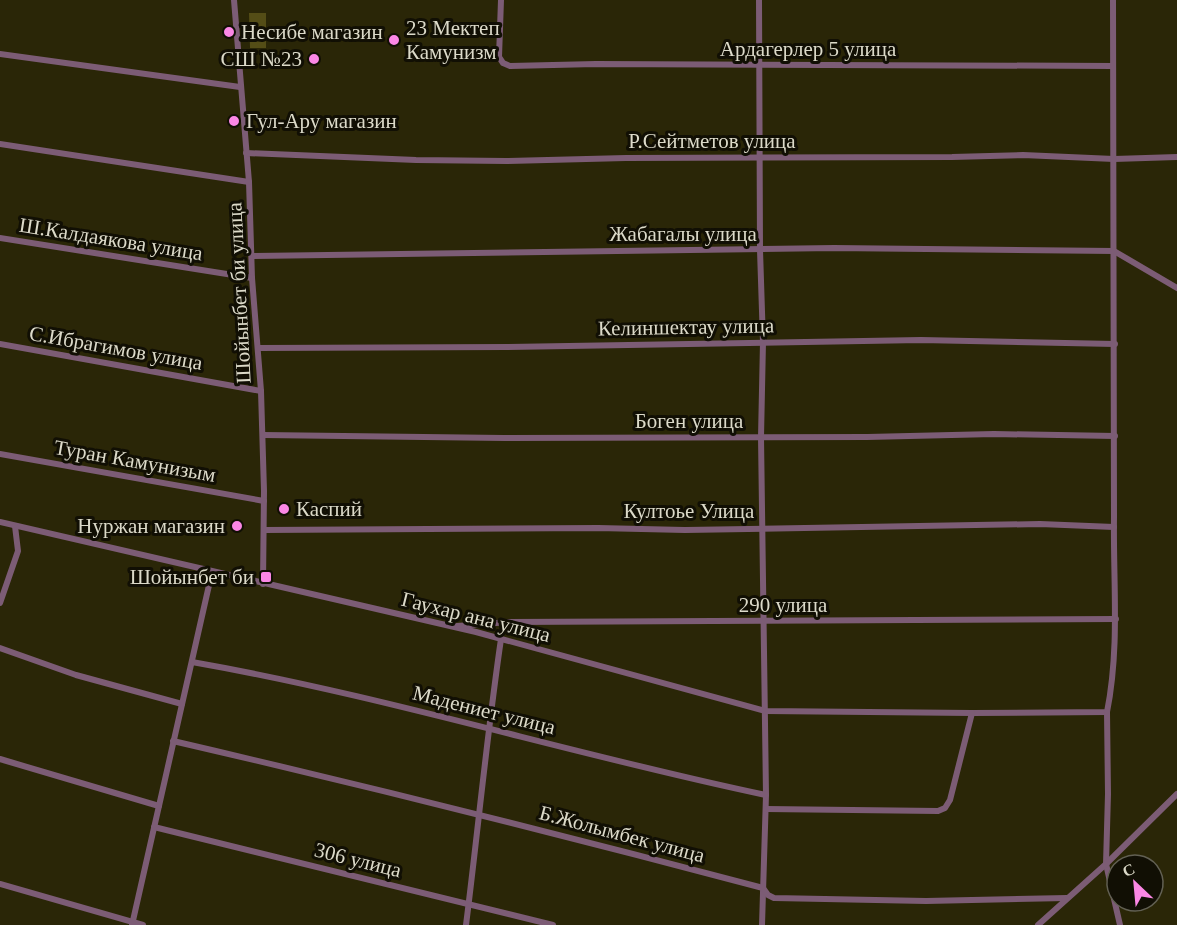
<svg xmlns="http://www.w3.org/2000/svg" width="1177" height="925" font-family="'Times New Roman',serif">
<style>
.green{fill:#544d16}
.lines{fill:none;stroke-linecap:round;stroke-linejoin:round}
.minor{stroke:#7c5c75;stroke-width:6}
.poi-dot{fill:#fb87e5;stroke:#110f04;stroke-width:2}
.labels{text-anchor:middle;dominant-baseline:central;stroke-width:6;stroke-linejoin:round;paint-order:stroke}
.poi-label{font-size:21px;fill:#dcdac9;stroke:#110f04;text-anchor:start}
.street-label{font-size:21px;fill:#dcdac9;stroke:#110f04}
</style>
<rect width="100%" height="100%" fill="#2a2607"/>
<polygon class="green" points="249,13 266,13 266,48 250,48"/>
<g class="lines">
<g class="minor">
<polyline points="234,0 249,182 252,278 261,391 264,491 263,584"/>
<polyline points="501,0 499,57 503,63 510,66 596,64 1113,66"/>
<polyline points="759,0 760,250 763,342 761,437 766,795 762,925"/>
<polyline points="0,54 240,87"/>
<polyline points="0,144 249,182"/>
<polyline points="246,153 416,160 506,161 626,158 952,157 1023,155 1114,159 1177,157"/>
<polyline points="0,238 252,278"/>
<polyline points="252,256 834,248 1114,251 1177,288"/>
<polyline points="0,344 261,391"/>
<polyline points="258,348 506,347 921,340 1115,344"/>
<polyline points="263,435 504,438 867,437 994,434 1115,436"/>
<polyline points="0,454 264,501"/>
<path d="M 0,522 L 476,632 L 765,711 L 972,713 L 1107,712 C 1120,647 1113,582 1114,517 C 1115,345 1112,172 1113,0"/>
<polyline points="264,530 598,528 685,530 1040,524 1114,527"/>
<polyline points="0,603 18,551 15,526"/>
<polyline points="457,626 509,622 1116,619"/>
<polyline points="0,648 76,675 182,704"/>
<path d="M 192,662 C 386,696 574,755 766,795"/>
<polyline points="1107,712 1108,794 1106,864 1120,925"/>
<path d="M 173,741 C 371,787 567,836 763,888 L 768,895 L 774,898 L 926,901 L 1067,898"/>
<polyline points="0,759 159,806"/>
<polyline points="766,809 938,811 945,808 950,800 972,713"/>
<polyline points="154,827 553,925"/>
<polyline points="0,884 143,925"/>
<polyline points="132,925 212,572"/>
<path d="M 466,925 C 478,830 487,734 501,639"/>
<polyline points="1038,925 1106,864 1177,794"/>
</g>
</g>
<g class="poi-dot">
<circle cx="229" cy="32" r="6"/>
<circle cx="394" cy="40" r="6"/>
<circle cx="314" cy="59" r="6"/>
<circle cx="234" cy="121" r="6"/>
<circle cx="284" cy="509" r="6"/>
<circle cx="237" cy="526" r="6"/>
<rect x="260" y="571" width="12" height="12" rx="3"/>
</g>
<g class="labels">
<g class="poi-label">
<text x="406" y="28">23 Мектеп<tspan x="406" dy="24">Камунизм</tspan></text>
<text x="241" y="32">Несибе магазин</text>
<text x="302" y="59" text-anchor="end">СШ №23</text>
<text x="246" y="121">Гул-Ару магазин</text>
<text x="296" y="509">Каспий</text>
<text x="225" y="526" text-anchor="end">Нуржан магазин</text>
<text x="254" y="577" text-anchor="end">Шойынбет би</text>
</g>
<g class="street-label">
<text x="808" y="49">Ардагерлер 5 улица</text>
<text x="712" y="141">Р.Сейтметов улица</text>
<text x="683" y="234">Жабагалы улица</text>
<text transform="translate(111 239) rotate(9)">Ш.Калдаякова улица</text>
<text transform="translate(239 293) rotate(-93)">Шойынбет би улица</text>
<text transform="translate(686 327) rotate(-1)">Келиншектау улица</text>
<text transform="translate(116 348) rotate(10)">С.Ибрагимов улица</text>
<text x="689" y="421">Боген улица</text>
<text transform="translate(135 461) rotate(10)">Туран Камунизым</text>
<text x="689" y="511">Култоье Улица</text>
<text x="783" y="605">290 улица</text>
<text transform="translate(476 617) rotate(14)">Гаухар ана улица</text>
<text transform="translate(484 710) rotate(14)">Мадениет улица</text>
<text transform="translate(622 834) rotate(15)">Б.Жолымбек улица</text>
<text transform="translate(358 860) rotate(14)">306 улица</text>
</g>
</g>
<g transform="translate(1135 883) rotate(334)"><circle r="28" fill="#110f04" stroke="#626053" stroke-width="1.5"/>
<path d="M0-4.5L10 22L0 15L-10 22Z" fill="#fb87e5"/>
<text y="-9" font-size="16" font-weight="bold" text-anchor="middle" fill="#dcdac9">С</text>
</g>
</svg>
